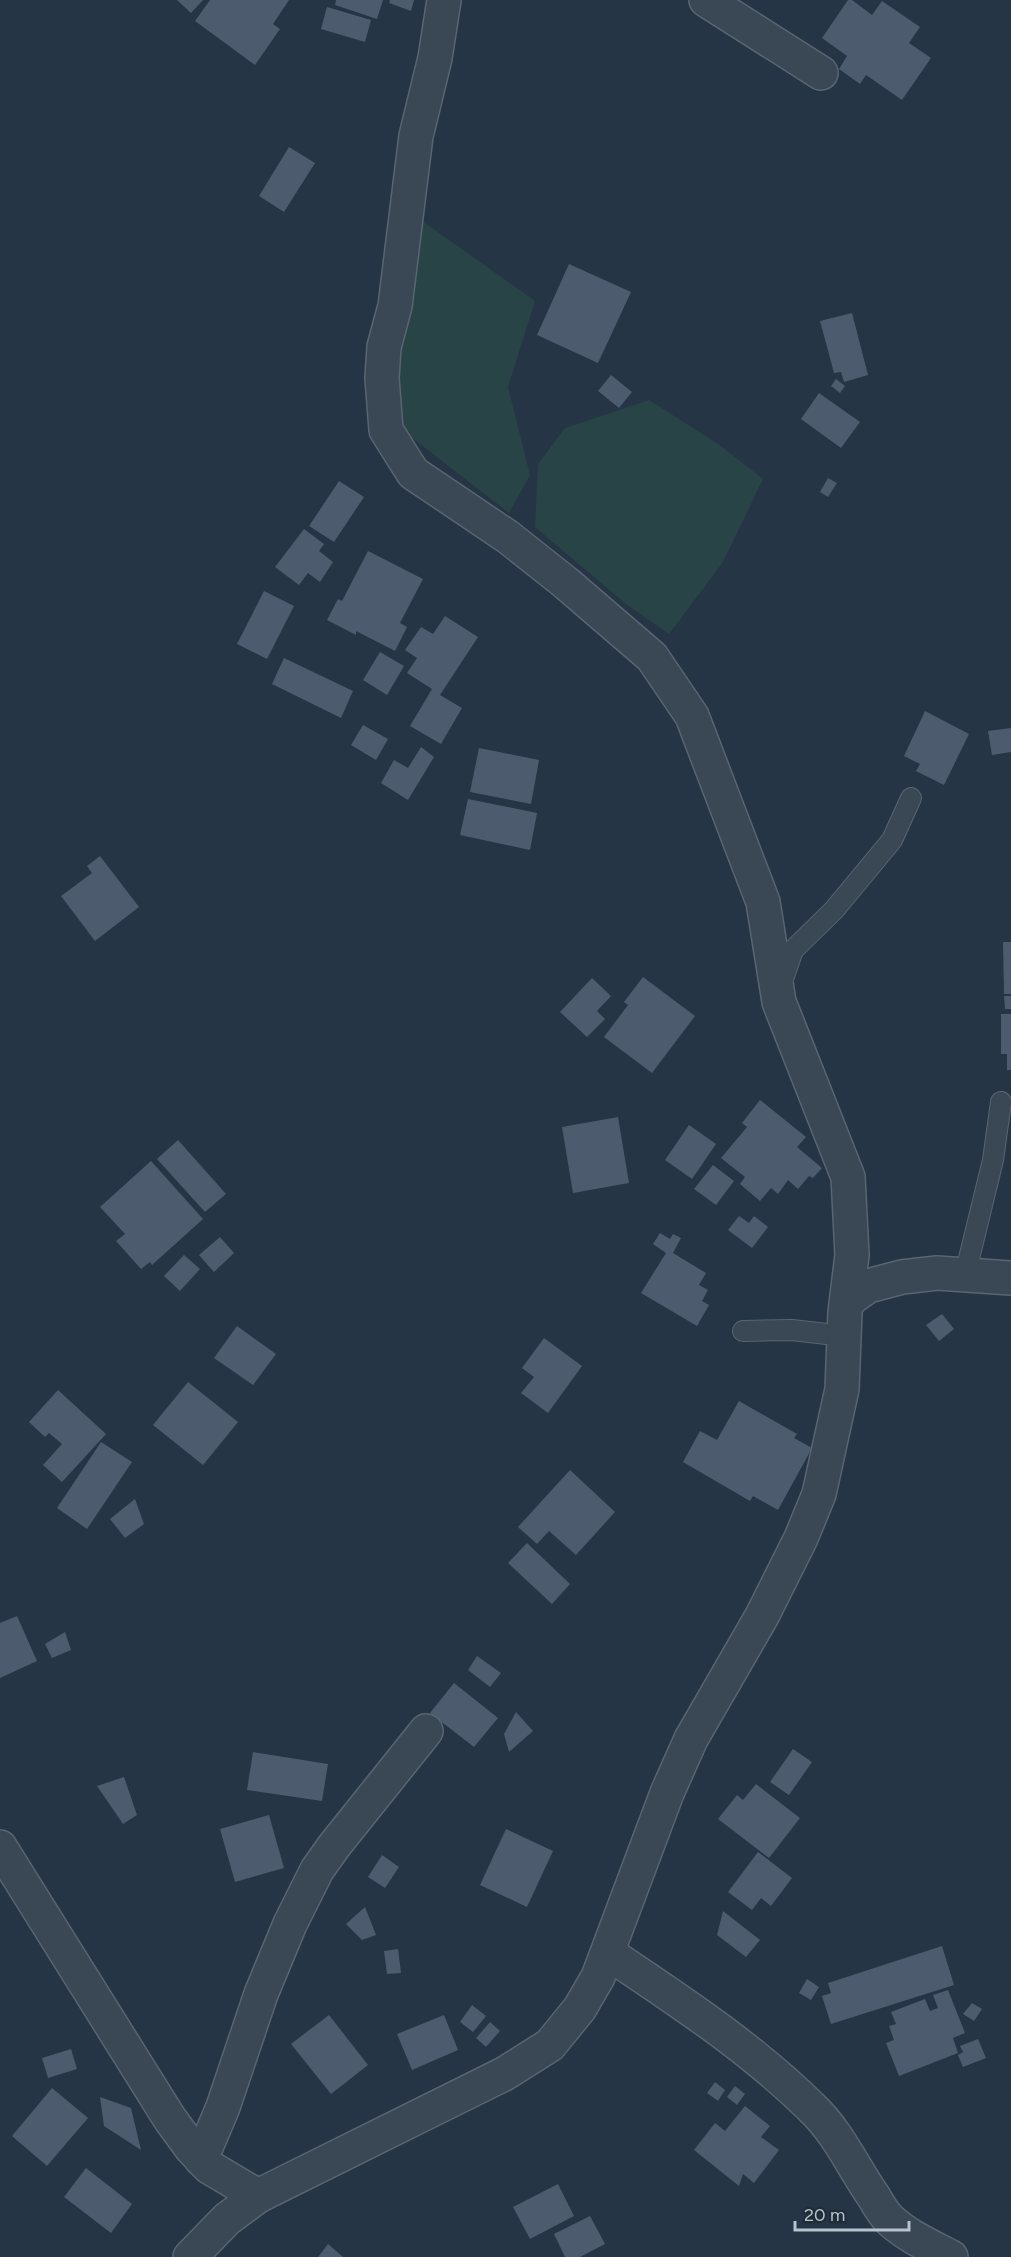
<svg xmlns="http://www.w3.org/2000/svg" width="1011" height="2257" font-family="Figtree,sans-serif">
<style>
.green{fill:#284446}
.building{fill:#4c5c6e}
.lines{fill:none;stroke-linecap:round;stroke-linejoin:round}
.lane-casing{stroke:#596571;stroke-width:22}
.street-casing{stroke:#596571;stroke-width:36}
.lane{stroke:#3a4754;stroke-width:20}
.street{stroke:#3a4754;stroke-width:33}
</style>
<rect width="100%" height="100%" fill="#253545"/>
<g class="green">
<polygon points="421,220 535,301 508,387 530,475 509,513 397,426 396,327"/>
<polygon points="649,400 718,444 763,479 723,562 669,634 626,604 535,527 538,464 565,428"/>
</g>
<g class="building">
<polygon points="177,0 203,0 191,13"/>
<polygon points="210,0 289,0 273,24 280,29 255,65 195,21"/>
<polygon points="336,0 383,0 377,19 335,5"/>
<polygon points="390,0 414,0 411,11 389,3"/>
<polygon points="848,0 852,0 872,15 882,1 920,27 909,43 931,58 902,100 866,75 860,84 839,69 847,56 822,38"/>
<polygon points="327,7 371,20 365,42 321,29"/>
<polygon points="289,147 315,163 284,212 259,196"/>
<polygon points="569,264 631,292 598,363 537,335"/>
<polygon points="852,313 868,375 844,382 841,372 834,373 820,321"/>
<polygon points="611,375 632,392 619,408 598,391"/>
<polygon points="836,379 845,386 840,393 831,386"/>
<polygon points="819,393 860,422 841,448 801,419"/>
<polygon points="828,478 837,483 828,497 820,492"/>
<polygon points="339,481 364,497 334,542 309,526"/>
<polygon points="304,529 324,544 319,551 333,562 320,582 308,573 299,585 275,567"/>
<polygon points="368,551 423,579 400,623 407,627 395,651 356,631 356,635 327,620 338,599 342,601"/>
<polygon points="264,591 294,606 267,659 237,644"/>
<polygon points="445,616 478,637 440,695 462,708 441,744 410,726 432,689 407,673 417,658 405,650 421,627 433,634"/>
<polygon points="380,652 404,666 387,695 363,680"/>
<polygon points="284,658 353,691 341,718 272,684"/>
<polygon points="925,711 969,734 944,785 916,771 920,764 904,756"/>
<polygon points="363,725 388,739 376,760 351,745"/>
<polygon points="1011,728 1011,752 992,755 988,731"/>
<polygon points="421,747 434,757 408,800 381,783 394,760 408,768"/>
<polygon points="479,748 539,760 531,804 470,792"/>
<polygon points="468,799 537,813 530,850 460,835"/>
<polygon points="100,856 139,907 95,941 61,896 92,873 87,866"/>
<polygon points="1003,942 1011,942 1011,994 1004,994"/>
<polygon points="643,977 695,1016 652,1073 604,1037 628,1005 624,1002"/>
<polygon points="592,978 611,996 597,1011 605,1019 587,1037 560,1012"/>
<polygon points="1004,996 1011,996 1011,1009 1005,1009"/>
<polygon points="1001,1014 1011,1014 1011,1070 1007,1070 1007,1054 1001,1054"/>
<polygon points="760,1100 806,1137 797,1147 822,1168 813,1178 809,1176 798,1189 788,1180 778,1194 771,1188 760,1201 740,1184 745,1177 721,1158 747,1127 742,1123"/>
<polygon points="618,1117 629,1183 573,1193 562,1127"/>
<polygon points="689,1125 716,1144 692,1179 665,1160"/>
<polygon points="178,1140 226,1194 205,1212 157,1159"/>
<polygon points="151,1161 203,1219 152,1265 150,1262 141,1269 116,1241 125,1234 100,1207"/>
<polygon points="713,1165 734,1181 716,1205 694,1189"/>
<polygon points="739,1216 749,1223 754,1216 768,1227 752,1248 728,1230"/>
<polygon points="660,1233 670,1239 673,1234 681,1238 673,1253 706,1273 699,1285 708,1290 702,1301 709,1305 697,1326 641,1293 666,1253 653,1244"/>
<polygon points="220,1237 234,1253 214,1272 199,1255"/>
<polygon points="184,1255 200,1269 180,1291 164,1276"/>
<polygon points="942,1314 954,1329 939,1341 926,1325"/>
<polygon points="237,1326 276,1354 253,1385 214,1358"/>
<polygon points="544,1338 582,1366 548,1413 521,1393 534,1377 522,1368"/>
<polygon points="188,1382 238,1422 203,1465 153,1425"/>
<polygon points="58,1390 106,1434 62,1482 43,1465 62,1444 49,1433 45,1437 29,1422"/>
<polygon points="739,1401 797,1434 794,1438 812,1448 778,1510 753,1496 750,1501 683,1462 700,1431 717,1440"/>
<polygon points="101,1442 132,1462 87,1529 57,1508"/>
<polygon points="570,1470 615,1512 576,1555 549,1531 537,1544 518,1527"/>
<polygon points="135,1499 144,1524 125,1538 110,1519"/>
<polygon points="527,1543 570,1584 552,1604 508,1563"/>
<polygon points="17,1616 37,1661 0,1678 0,1623"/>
<polygon points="65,1632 71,1650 52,1658 45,1644"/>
<polygon points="477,1656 501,1673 490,1687 468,1670"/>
<polygon points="454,1683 498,1718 474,1747 430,1713"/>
<polygon points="516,1712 533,1731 509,1752 504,1734"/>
<polygon points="793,1749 812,1762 789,1795 770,1782"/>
<polygon points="253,1752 328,1764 322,1801 247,1790"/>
<polygon points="124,1777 137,1815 123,1824 97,1786"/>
<polygon points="756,1784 800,1818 769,1858 718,1819 737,1795 743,1800"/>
<polygon points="269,1815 284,1868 235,1882 220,1829"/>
<polygon points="506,1829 553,1851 527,1907 480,1885"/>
<polygon points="758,1852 792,1878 771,1906 761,1898 752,1910 728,1892"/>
<polygon points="382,1855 399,1867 385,1888 368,1877"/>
<polygon points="365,1907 376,1935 362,1940 346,1924"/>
<polygon points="723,1911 760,1940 746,1957 717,1935"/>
<polygon points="942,1946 954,1985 831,2024 822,1996 831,1993 828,1983"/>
<polygon points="398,1949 401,1973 387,1974 384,1951"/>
<polygon points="807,1979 819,1987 811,2000 799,1993"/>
<polygon points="948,1990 965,2033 953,2038 958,2053 899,2076 886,2043 894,2040 889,2026 896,2024 891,2012 925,1999 930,2011 938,2008 933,1995"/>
<polygon points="972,2003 982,2009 974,2021 963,2014"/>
<polygon points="472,2005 486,2016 473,2032 460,2022"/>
<polygon points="329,2015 368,2065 331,2094 291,2044"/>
<polygon points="444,2015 458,2050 412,2070 397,2034"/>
<polygon points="490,2022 500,2031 486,2047 476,2038"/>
<polygon points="978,2039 986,2058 963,2067 958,2055 963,2052 960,2046"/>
<polygon points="71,2049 77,2069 48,2078 42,2058"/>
<polygon points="715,2082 725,2090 718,2101 707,2093"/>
<polygon points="735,2086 745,2094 737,2105 727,2097"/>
<polygon points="52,2088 88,2118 47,2166 12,2136"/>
<polygon points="100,2097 131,2108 141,2150 104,2126"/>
<polygon points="745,2106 770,2126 761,2137 779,2150 754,2183 743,2174 739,2186 694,2150 715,2123 725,2131"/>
<polygon points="86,2168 132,2204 111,2233 64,2197"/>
<polygon points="558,2184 574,2216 530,2239 513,2207"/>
<polygon points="590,2216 605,2244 580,2257 565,2257 554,2234"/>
<polygon points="328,2244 343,2257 318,2257"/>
</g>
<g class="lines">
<defs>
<g id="lane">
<polyline points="781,985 793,950 834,910 892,840 911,798"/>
<polyline points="965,1275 993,1160 1001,1102"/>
<polyline points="743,1331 792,1330 844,1336"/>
</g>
<g id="street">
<polyline points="706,0 821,73"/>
<polyline points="847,1301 868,1286 902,1277 937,1273 1011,1278"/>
<polyline points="0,1847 170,2119 192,2149 209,2167 258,2196"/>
<path d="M 608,1953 C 678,2000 750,2047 811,2107 C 838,2132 853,2167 874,2197 C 878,2204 883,2213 889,2219 C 907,2236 930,2246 951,2257"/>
<polyline points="201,2159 223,2107 261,1994 290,1924 317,1870 334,1846 426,1731"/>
<polyline points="190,2257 227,2219 258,2196 504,2074 550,2045 580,2008 598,1977 667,1793 691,1739 762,1616 801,1538 819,1494 842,1389 845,1312 852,1255 848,1177 779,1002 763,902 692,716 652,657 566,583 508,537 413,473 386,430 382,378 384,347 395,306 416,136 435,58 444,0"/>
</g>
</defs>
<use href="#lane" class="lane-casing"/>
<use href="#street" class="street-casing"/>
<use href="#lane" class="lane"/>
<use href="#street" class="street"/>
</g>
<path d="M795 2221v9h114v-9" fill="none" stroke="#b8c2ce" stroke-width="3"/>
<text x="804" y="2221" font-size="18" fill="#b8c2ce" stroke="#1f2c3a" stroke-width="4.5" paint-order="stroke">20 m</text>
</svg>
